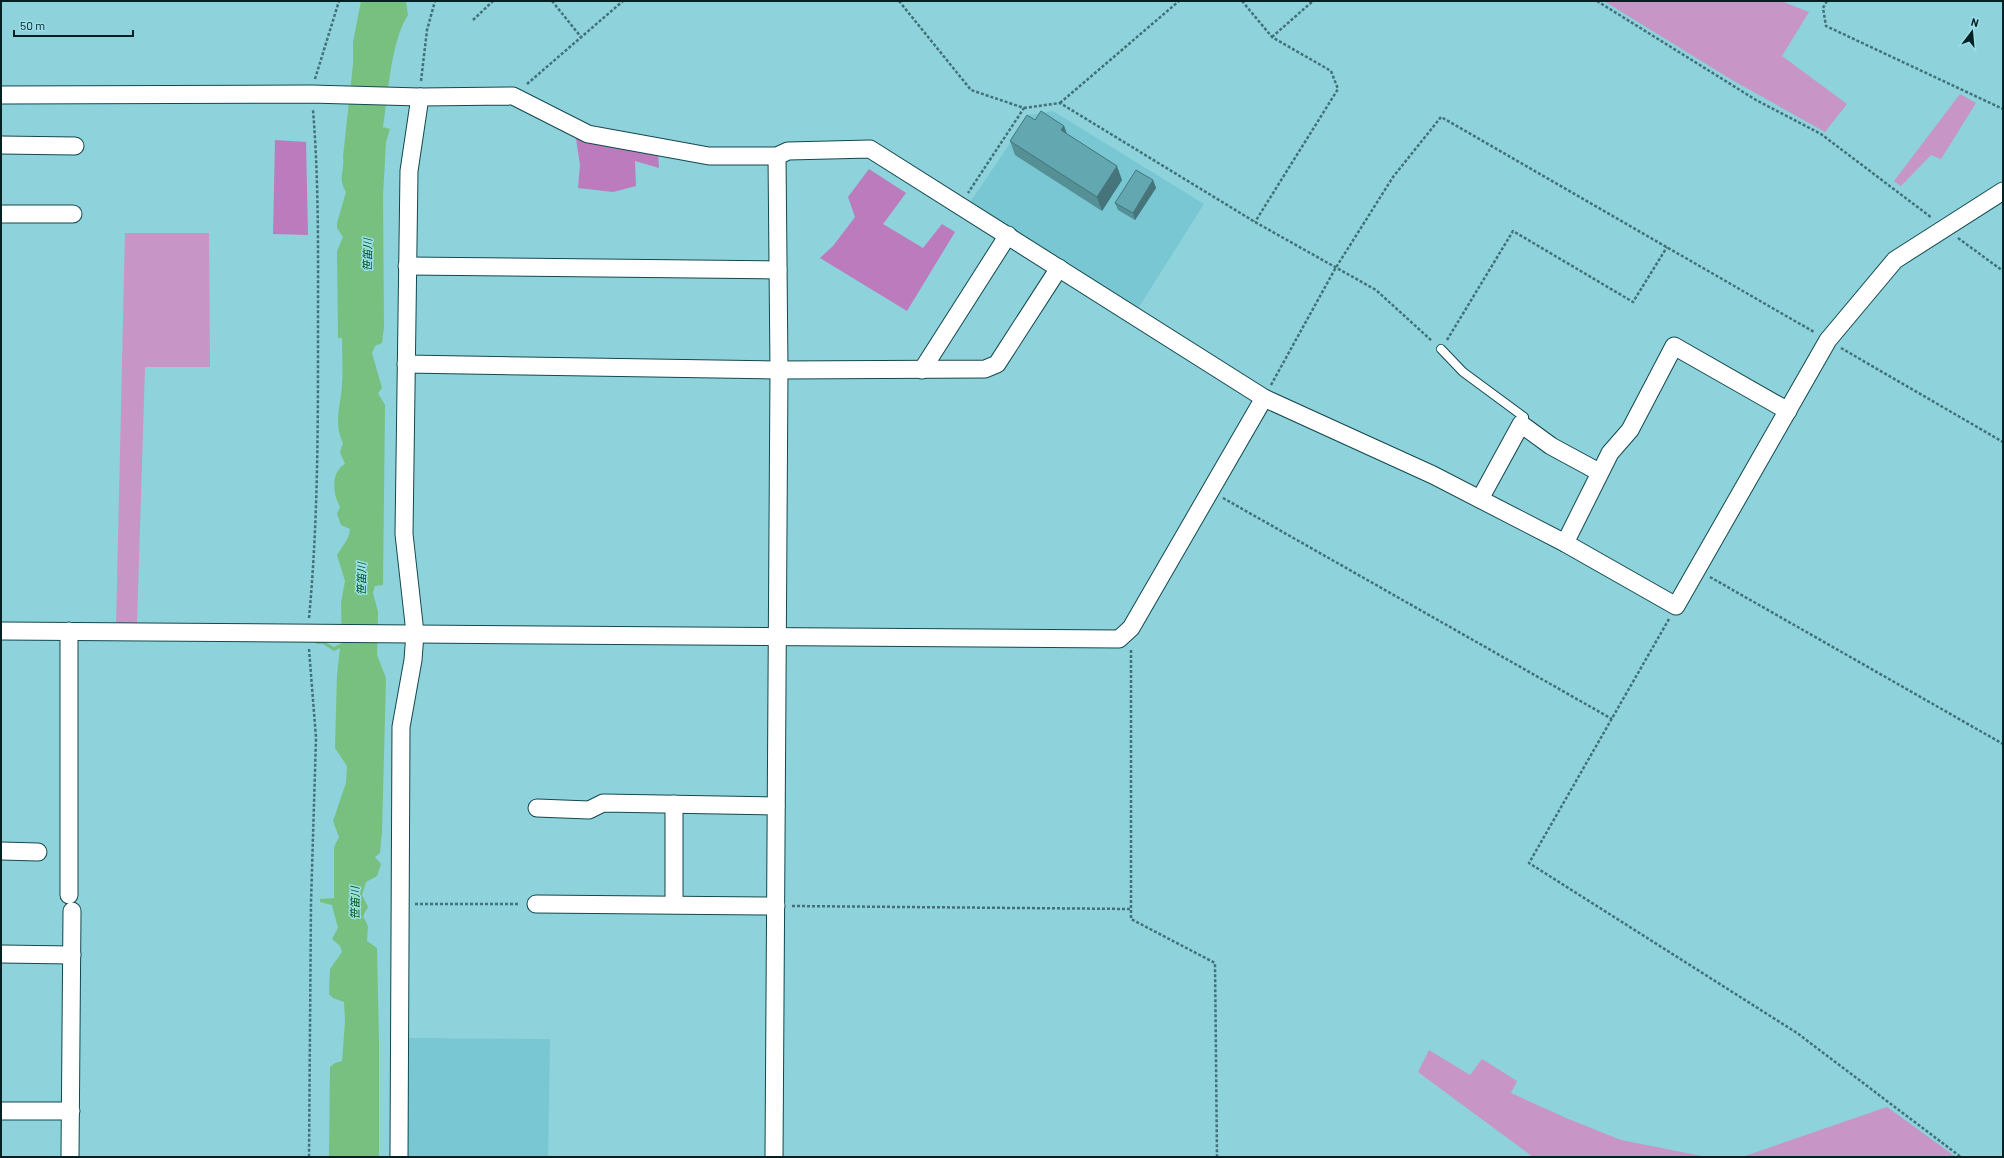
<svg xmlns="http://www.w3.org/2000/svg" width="2004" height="1158" font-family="Barlow,'Noto Sans JP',sans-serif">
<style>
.built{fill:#78c7d2}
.green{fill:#c795c6}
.forest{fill:#bc7bbc}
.water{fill:#77c07f}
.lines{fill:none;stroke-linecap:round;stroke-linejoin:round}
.service-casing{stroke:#13494f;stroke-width:10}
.minor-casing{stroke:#13494f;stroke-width:19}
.path{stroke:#427177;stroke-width:2.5;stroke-dasharray:3 2;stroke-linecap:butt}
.service{stroke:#fff;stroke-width:8}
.minor{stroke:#fff;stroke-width:17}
.wall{fill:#559097}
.shaded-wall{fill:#45757b}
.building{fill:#63a7b0;stroke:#45757b}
.labels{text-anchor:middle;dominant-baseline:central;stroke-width:3;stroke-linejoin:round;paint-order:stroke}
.water-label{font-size:11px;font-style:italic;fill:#005519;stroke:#9bdfe9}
</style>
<rect width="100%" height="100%" fill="#8ed2dc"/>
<g class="built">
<polygon points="1053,111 1204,204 1137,310 969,204 1029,115"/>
<polygon points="409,1038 550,1039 548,1157 406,1157"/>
</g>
<g class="green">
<polygon points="1604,1 1781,1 1809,12 1782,56 1847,104 1825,132 1732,80"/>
<polygon points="1960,94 1976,103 1941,159 1931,155 1901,186 1894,181"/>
<polygon points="125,233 209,233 210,367 145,367 137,623 116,626"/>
<polygon points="1429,1050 1470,1075 1482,1059 1517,1081 1511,1093 1566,1118 1621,1140 1707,1157 1533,1157 1418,1072"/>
<polygon points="1887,1107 1956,1157 1742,1157"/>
</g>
<g class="forest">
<polygon points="575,132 658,153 659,168 635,161 636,186 613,192 578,188 580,165"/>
<polygon points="275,140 306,142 308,235 273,234"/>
<polygon points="869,169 906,193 883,224 923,248 942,224 955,232 907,311 820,258 833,246 855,217 848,197"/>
</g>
<path class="water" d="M 361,1 L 406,1 L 408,15 C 391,40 388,96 383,127 L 390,129 L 386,142 L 383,196 L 384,327 L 382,343 L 375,346 L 372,353 L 382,388 L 378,393 L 385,405 L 383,585 L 375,586 L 373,593 L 378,612 L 377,655 L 386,678 L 382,832 L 380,853 L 375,857 L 381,864 L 377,876 L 366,882 L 362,895 L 368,907 L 363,916 L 368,926 L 367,941 L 377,948 L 379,1042 L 379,1157 L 329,1157 L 330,1067 L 335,1063 L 342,1061 L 345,1022 L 344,1002 L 333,998 L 329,994 L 330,969 L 342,952 L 340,946 L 332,939 L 338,928 L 332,905 L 320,902 L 320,899 L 334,898 L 334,847 L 339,837 L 333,821 L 346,783 L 347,766 L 335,748 L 337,675 L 340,648 L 334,651 L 323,644 L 316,644 L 315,641 L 325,642 L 334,647 L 342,643 L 341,603 L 345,581 L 337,555 C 342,546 349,540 350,529 L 341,525 L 337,514 L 340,507 C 332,493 331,472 345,464 L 340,452 L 343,443 C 333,423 341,405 342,385 C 343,370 342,354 342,338 L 338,338 L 337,251 L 343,237 L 337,228 L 337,223 L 346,192 C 337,177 345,172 343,157 L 353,64 L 353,42 Z"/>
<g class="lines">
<defs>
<polyline id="service" points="1441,349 1463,372 1524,417 1521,424"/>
<g id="minor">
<polyline points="1,95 311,94 420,97 513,96 588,134 709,156 777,156 788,151 870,149 1264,398 1433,475 1565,543 1676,606 1828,340 1895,260 2003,191"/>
<polyline points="1,145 75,146"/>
<polyline points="1,214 73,214"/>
<polyline points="407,266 778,270"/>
<polyline points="406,364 779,370 985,369 997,364 1059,268"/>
<polyline points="922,370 1008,235"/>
<polyline points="1480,499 1521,424 1551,446 1599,472"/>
<polyline points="1565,543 1610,453 1630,430 1674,346 1788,411"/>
<polyline points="1,631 1119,639 1131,628 1264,398"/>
<polyline points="674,804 674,904"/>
<polyline points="537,808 589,810 603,803 776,806"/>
<polyline points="1,851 38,852"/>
<polyline points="69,895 69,631"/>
<polyline points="536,904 776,906"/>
<polyline points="1,954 72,955"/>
<polyline points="1,1111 71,1111"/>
<polyline points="70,1157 72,911"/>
<polyline points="399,1157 401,727 413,660 415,633 404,534 409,171 420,97"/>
<polyline points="774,1157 779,370 777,156"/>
</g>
</defs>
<use href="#service" class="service-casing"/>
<use href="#minor" class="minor-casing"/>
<g class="path">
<polyline points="552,1 581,37"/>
<polyline points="899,1 971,90 1024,108 968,193"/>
<polyline points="1242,1 1272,37 1331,71 1338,89 1255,222"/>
<polyline points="1597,1 1756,100 1821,134 1932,218"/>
<polyline points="1827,1 1823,8 1826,26 2003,109"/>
<polyline points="473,20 493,1"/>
<polyline points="1272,37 1313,1"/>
<polyline points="315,79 339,1"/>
<polyline points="421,81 427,30 435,1"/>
<polyline points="527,84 623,1"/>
<polyline points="1060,103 1179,1"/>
<polyline points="1024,108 1060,103 1255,222 1376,290 1432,341"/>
<polyline points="1958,238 2003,271"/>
<polyline points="1447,340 1513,231 1633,302 1667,247"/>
<polyline points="1841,348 2003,442"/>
<polyline points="1271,385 1335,269 1393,177 1441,117 1814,332"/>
<polyline points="1223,498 1612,719"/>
<polyline points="1710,577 2003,744"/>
<path d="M 309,618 C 318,522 318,427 318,331 C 318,257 319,183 313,110"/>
<polyline points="1669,619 1529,863 1797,1033 1961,1157"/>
<polyline points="309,649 316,738 311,902 309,1157"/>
<polyline points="1131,650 1131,919 1215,963 1217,1157"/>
<polyline points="415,904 520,904"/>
<polyline points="792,906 1131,909"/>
</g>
<use href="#service" class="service"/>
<use href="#minor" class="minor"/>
</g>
<g class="wall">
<polygon points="1035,120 1064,126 1067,134 1122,180 1102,211 1015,155 1010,141"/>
<polygon points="1153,180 1156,188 1135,220 1118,210 1115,203"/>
</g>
<g class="shaded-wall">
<polygon points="1064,126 1069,140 1061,130"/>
<polygon points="1117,166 1122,180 1102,211 1097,197"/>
<polygon points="1153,180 1156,188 1135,220 1133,213"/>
</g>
<g class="building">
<polygon points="1041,111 1064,126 1061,130 1117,166 1097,197 1010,141 1027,115 1035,120"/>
<polygon points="1136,170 1153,180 1133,213 1115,203"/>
</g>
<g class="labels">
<g class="water-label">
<text transform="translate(367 255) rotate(-89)">笹笛川</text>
<text transform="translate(361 579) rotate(-89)">笹笛川</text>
<text transform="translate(354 903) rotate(-90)">笹笛川</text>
</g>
</g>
<rect width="2004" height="1158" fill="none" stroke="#032023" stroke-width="4"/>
<g transform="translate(1972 32) rotate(16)" stroke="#9bdfe9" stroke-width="3" paint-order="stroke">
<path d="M0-3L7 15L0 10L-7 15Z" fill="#032023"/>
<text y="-6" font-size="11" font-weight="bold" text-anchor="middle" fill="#032023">N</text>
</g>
<path d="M14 30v6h119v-6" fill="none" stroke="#032023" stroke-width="2"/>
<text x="20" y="30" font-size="12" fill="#032023" stroke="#9bdfe9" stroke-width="3" paint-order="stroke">50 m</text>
</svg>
